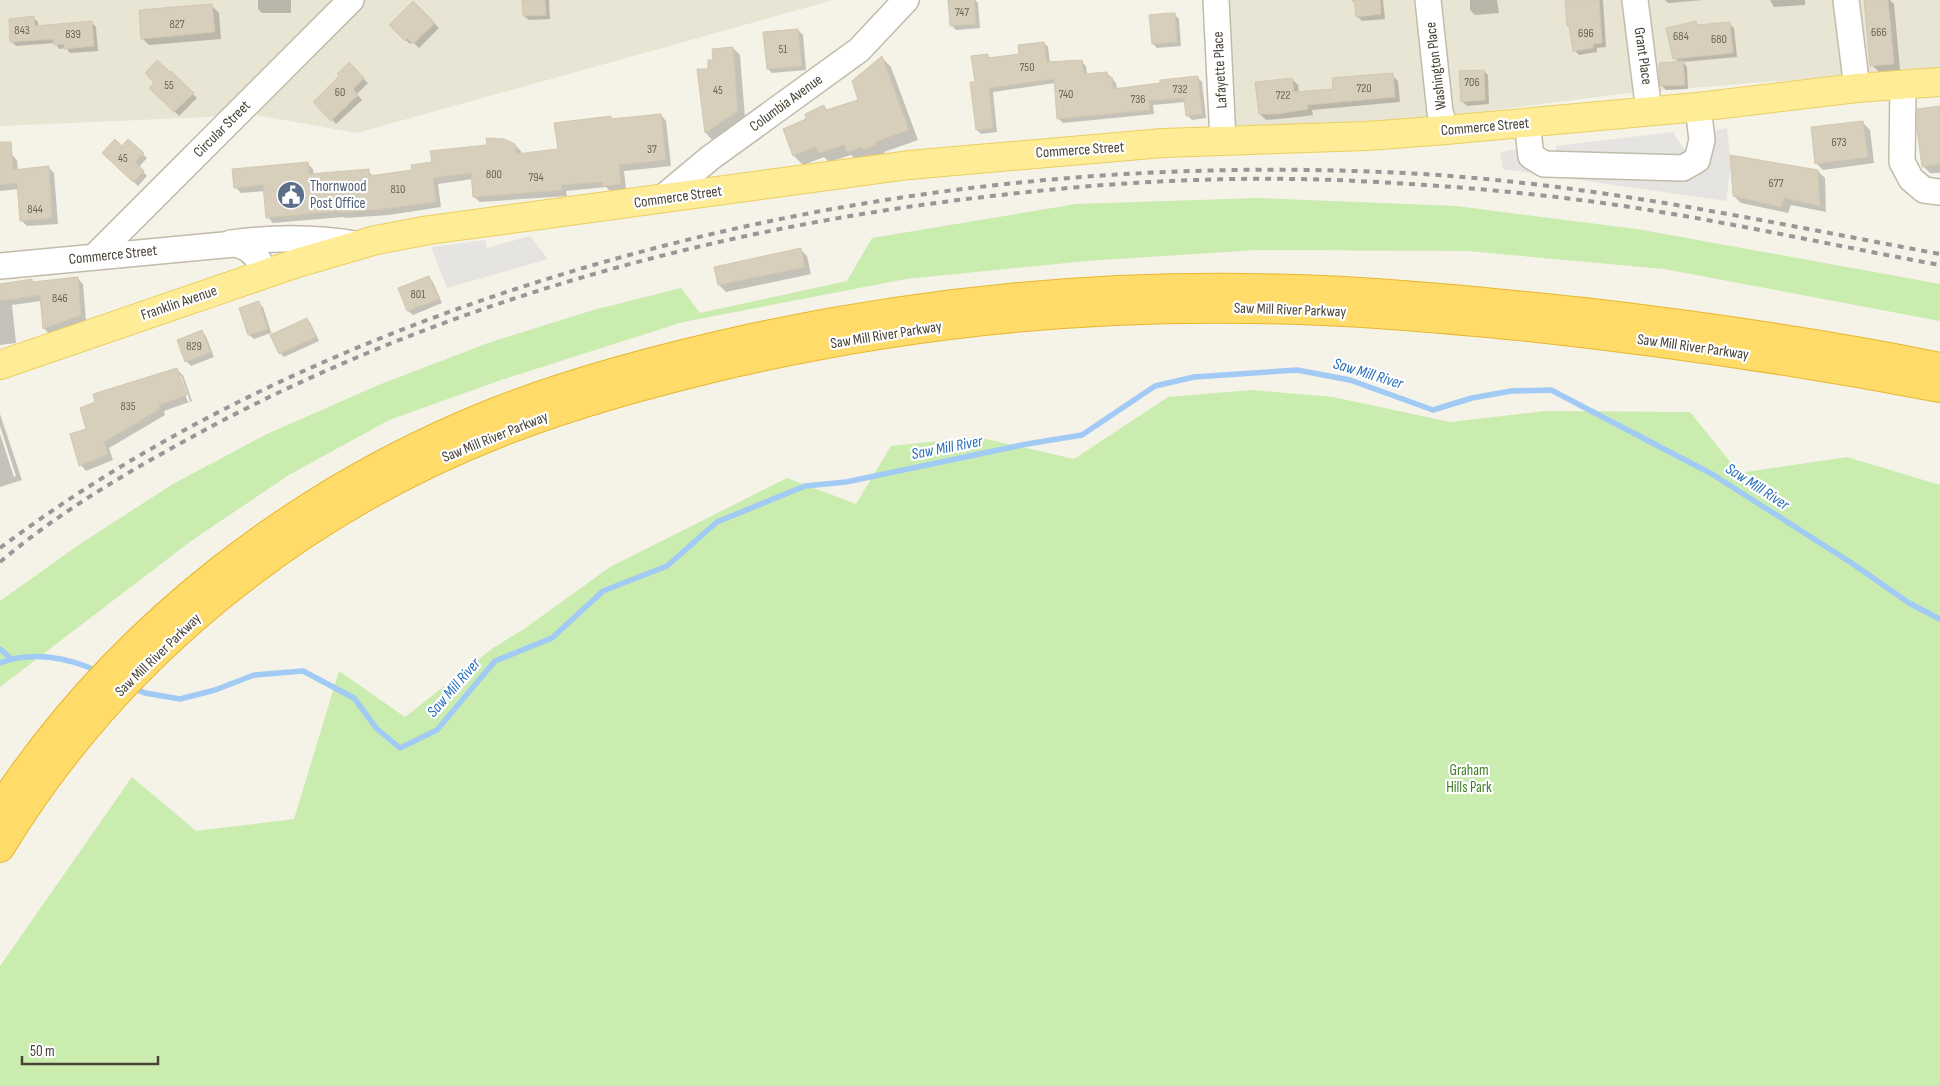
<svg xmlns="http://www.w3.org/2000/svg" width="1940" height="1086" font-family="'Sofia Sans Condensed',sans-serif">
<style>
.residential{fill:#e9e5d5}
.green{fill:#caecae}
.parking{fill:#e6e4e0}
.shadow{fill:#0003;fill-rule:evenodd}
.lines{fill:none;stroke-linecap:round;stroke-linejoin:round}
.stream{stroke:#a1caf5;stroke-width:5.5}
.building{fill:#d7cfbc;stroke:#d3c8af}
.minor-casing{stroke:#c1bbaa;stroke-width:28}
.major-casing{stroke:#ebcf5f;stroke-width:30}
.highway-casing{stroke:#e7b62f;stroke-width:30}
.minor{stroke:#fff;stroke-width:25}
.major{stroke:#ffec97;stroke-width:28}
.highway{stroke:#ffdc69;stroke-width:28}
.rail{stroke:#979797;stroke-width:4;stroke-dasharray:6 6;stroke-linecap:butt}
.labels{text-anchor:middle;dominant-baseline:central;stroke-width:4.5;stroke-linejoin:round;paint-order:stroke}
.number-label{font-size:12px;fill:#6c6658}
.street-label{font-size:15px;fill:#494336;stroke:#fff}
.service-label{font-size:15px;fill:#4e5e75;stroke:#fff;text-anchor:start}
.park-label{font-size:15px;fill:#3e7f25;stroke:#fff}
.water-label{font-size:16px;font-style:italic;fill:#276fbc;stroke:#fff}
</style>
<rect width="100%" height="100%" fill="#f5f2e8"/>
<g class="residential">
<polygon points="0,0 834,0 357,133 255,115 0,126"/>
<polygon points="1206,0 1940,0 1940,70 1831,77 1629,93 1415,120 1212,127"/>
</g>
<g class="green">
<polygon points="1257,198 1456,206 1637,229 1940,284 1940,321 1664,269 1468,251 1257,250 1086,261 906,279 683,322 501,380 389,420 289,475 191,541 0,687 0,601 83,542 173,484 265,435 376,386 488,343 590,311 681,288 700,313 847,281 872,238 1076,204"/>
<polygon points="1252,390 1333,397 1450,422 1545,411 1690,412 1739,473 1847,457 1940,485 1940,1086 0,1086 0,966 132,777 196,831 294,819 339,671 405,717 493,648 524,629 610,567 787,478 856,504 891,446 977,437 1074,459 1168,397"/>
</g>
<g class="parking">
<polygon points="1727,128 1731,164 1726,201 1503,169 1500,152 1517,149 1543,158 1555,157 1556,146 1673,132 1686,152 1690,145 1689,136"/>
<polygon points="530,236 548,259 447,288 431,247 485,240 487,248"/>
</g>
<g class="shadow">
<polygon points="258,0 291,0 291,13 262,13 258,9"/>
<polygon points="524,0 549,0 550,19 529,20 524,16"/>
<polygon points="956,0 975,0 978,3 980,28 956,30 952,26"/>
<polygon points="1352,0 1383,0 1385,19 1362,21 1357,16 1356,6"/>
<polygon points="1470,0 1497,0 1499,13 1475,15 1470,10"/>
<polygon points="1566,0 1603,0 1606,47 1597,48 1597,52 1579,55 1574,50 1571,29 1568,26"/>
<polygon points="1665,0 1704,0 1668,3"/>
<polygon points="1770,0 1805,0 1805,5 1774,7"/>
<polygon points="1865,0 1890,0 1894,4 1900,70 1879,72 1872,65"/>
<polygon points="413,2 439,28 419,48 412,41 410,44 390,25"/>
<polygon points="212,6 219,13 221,39 149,45 142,38"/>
<polygon points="1174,14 1179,19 1181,46 1157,48 1153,44"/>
<polygon points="33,17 38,22 38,27 92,23 96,27 98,51 70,53 66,48 59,49 55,43 16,46 12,42"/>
<polygon points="1695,22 1699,26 1729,24 1734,28 1737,57 1683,62 1687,67 1688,89 1666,90 1662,86 1679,63 1675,58"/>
<polygon points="798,30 803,35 806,70 772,73 768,69"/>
<polygon points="1044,43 1048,47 1050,63 1081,61 1086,66 1087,75 1107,73 1116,83 1117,89 1198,78 1202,82 1206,118 1192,120 1187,115 1186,102 1153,105 1154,114 1063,123 1059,119 1055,83 993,92 997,132 981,134 977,130 977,83 987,55 991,59 1021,55"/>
<polygon points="733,48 740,55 745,118 712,140 706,133 699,71 709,70 714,61"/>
<polygon points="882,58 891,67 918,140 884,152 885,154 873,159 871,156 857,161 851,155 829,162 824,157 803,165 794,156 785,130 808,120 823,106 828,111 859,100"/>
<polygon points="349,64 368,83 357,94 362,100 336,124 315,102 341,76"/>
<polygon points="1484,71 1488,75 1489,104 1467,106 1462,101"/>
<polygon points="171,72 197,98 179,116 151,88"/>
<polygon points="1392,75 1398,81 1400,102 1312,110 1313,115 1298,117 1266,120 1260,114 1292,79 1298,85 1299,93 1334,90"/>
<polygon points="1940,108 1940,173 1930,173 1923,166"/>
<polygon points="661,115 666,121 671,166 624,171 626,189 610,191 606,187 566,191 567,196 480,202 474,197 473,179 438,184 441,207 389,215 345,218 343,217 273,223 268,217 265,191 241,193 235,187 307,163 313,169 314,175 368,171 374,177 414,171 515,145 521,151 521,155 559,150 611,118 614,120"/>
<polygon points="1863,123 1870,130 1874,163 1823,170 1816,163"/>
<polygon points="128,141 147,158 139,167 147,176 138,186 103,153 122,148"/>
<polygon points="11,154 17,160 18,171 48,167 54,173 58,224 27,226 21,220 19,189 0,191 0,155"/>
<polygon points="1818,171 1825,178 1826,212 1791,205 1788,213 1741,203 1734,196"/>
<polygon points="800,249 807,256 811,274 726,292 719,285"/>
<polygon points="429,277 433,282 442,303 413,315 408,311 400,289"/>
<polygon points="77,278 83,284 86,321 49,334 44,328 41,301 12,305 16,343 0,345 0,285 32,281 34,283"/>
<polygon points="258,303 263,307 272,335 307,319 311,324 319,341 284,357 280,353 271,333 254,339 249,335"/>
<polygon points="202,332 206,336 214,357 191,366 186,361"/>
<path d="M 177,370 L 183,375 L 192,401 L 164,411 L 165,415 L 109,448 L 113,460 L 86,471 L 81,465 L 88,429 ZM 178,375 L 181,375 L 190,401 L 188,402 Z"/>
<polygon points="0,414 22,480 0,487 0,434 14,477 16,476 0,426"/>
</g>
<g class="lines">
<g class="stream">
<polyline points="0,649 12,659"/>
<path d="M 0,663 C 31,651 67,657 97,671"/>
<polyline points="133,688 145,693 180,699 215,690 254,675 303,671 354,698 377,729 400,748 437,730 495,661 552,638 603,591 667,566 717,522 805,486 846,482 1027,444 1082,435 1155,386 1194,377 1297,370 1350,380 1433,410 1472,398 1511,391 1551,390 1712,474 1850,562 1909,603 1940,619"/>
</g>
</g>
<g class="building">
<polygon points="522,0 545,0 546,15 523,16"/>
<polygon points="948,0 974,0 976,24 950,26"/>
<polygon points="1354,0 1380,0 1381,14 1356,17"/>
<polygon points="1565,0 1599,0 1602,43 1593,44 1593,48 1573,51 1569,26 1567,26"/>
<polygon points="1864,0 1888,0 1894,64 1870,66"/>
<polygon points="413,1 435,23 413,44 407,38 405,41 389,25"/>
<polygon points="212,4 215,32 141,39 139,10"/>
<polygon points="1170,13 1175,13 1177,42 1152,44 1149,15"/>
<polygon points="34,16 35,26 92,21 94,46 64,49 64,44 54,45 53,39 10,42 9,19"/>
<polygon points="1696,21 1697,25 1730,22 1733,53 1673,59 1666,28"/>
<polygon points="798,29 802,66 767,69 763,32"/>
<polygon points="1044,42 1047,62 1082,60 1084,74 1107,72 1108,77 1112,77 1113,89 1160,83 1160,80 1198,76 1202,114 1186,116 1184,98 1149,101 1150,110 1057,119 1054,79 989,88 993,128 976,130 970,82 975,82 971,56 988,54 988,58 1019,54 1018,45"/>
<polygon points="733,47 738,111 705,133 697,69 708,69 708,60 713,60 712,49"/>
<polygon points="882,56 909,130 875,142 876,145 863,150 862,147 847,152 844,145 819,153 816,147 793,156 783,129 806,119 805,114 824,105 826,110 858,100 852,81"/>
<polygon points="157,60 170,72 171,71 194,93 174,112 149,88 154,83 145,73"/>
<polygon points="1683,61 1685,85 1660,86 1659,63"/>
<polygon points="349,62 364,78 353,89 358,95 331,121 313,102 339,76 337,74"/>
<polygon points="1484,70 1485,100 1461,102 1459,71"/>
<polygon points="1393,73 1395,97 1307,105 1308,109 1277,114 1259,114 1255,82 1292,78 1294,92 1333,89 1332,78"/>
<polygon points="1940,106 1940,164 1922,167 1917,129 1917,109"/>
<polygon points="661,114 666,160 619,165 621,184 603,186 602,182 561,185 562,190 473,197 471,173 433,178 436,202 383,209 338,213 338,211 266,218 263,185 234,188 232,169 308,162 309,174 369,169 369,176 412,170 411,165 432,162 430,151 487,145 486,138 504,139 515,144 516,154 558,149 554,123 611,116 611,119"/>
<polygon points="1863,121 1868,157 1815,164 1811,127"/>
<polygon points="115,139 122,146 128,139 144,153 135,162 144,171 133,182 102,153"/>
<polygon points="0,142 11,142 13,170 49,166 52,218 20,221 17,183 0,185"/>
<polygon points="1730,155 1818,170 1820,206 1784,198 1781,207 1733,196"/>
<polygon points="801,248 805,267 718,285 714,267"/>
<polygon points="429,276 439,299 407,311 398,288"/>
<polygon points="78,277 81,315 43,329 40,295 0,301 0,284 32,279 33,282"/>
<polygon points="259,301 268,329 248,335 239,308"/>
<polygon points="307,318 316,337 279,354 270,335"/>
<polygon points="202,330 211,352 185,362 177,340"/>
<polygon points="177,368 187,395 159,405 160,409 104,442 108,454 79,466 70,434 86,429 80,408 95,402 93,394"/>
</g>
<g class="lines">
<defs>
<g id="minor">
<polyline points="1216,0 1223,140"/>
<polyline points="1428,0 1440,112 1446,130"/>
<polyline points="1635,0 1649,112"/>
<polyline points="1846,0 1857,88"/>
<polyline points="1903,84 1902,162 1911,179 1924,190 1940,192"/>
<polyline points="1527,123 1531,156 1544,164 1683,168 1697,160 1702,140 1698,107"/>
<polyline points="661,199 710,158 859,50 906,0"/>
<path d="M 231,243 C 275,237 316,237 360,245"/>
<polyline points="94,257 351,0"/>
<path d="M 0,266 L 234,244 C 252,247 258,258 266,273"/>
</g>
<polyline id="major" points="0,365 297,263 376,240 429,230 909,165 1163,143 1367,136 1446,130 1698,107 1857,88 1940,82"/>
<g id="highway">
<path d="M 0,808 C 118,628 298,490 498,411 C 580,379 666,357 752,338 C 915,303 1080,286 1246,288 C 1359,289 1472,300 1584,312 C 1703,326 1823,343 1940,367"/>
<path d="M 0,848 C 114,660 295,513 499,433 C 575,403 655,382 734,363 C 904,324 1078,306 1252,309 C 1345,310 1437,318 1529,327 C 1667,342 1804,362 1940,388"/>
</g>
</defs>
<use href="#minor" class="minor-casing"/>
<use href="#major" class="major-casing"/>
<use href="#highway" class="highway-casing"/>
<use href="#minor" class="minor"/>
<use href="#major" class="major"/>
<use href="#highway" class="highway"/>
<g class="rail">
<path d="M 0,548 C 144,440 308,361 477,302 C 786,195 1112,154 1438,175 C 1608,187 1773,223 1940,254"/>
<path d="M 0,562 C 65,507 140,465 214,425 C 457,297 729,225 1001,195 C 1112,182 1224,176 1336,180 C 1427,184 1519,191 1610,204 C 1721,220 1830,245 1940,265"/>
</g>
</g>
<defs>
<symbol id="civic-disc" viewBox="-11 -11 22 22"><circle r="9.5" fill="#5c6f8a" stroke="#fff"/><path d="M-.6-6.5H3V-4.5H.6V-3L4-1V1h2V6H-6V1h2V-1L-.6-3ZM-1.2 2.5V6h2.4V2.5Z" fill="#fff"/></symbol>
</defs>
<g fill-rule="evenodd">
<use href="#civic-disc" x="275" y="179" width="32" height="32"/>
</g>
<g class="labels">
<g class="number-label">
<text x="962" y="12">747</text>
<text x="177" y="24">827</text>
<text x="22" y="30">843</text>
<text x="1879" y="32">666</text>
<text x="1586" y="33">696</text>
<text x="73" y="34">839</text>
<text x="1681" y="36">684</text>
<text x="1719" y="39">680</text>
<text x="783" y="49">51</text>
<text x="1027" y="67">750</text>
<text x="1472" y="82">706</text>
<text x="169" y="85">55</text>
<text x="1364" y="88">720</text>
<text x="1180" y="89">732</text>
<text x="718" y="90">45</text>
<text x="340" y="92">60</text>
<text x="1066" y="94">740</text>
<text x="1283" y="95">722</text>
<text x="1138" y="99">736</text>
<text x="1839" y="142">673</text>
<text x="652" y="149">37</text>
<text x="123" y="158">45</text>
<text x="494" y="174">800</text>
<text x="536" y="177">794</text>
<text x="1776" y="183">677</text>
<text x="398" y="189">810</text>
<text x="35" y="209">844</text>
<text x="418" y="294">801</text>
<text x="60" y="298">846</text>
<text x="194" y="346">829</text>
<text x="128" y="406">835</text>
</g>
<g class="street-label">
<text transform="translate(1643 56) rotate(82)">Grant Place</text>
<text transform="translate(1436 66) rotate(-97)">Washington Place</text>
<text transform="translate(1220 70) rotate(-93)">Lafayette Place</text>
<text transform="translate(786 103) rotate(-36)">Columbia Avenue</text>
<text transform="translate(1485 127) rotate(-5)">Commerce Street</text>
<text transform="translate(222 129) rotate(-45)">Circular Street</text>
<text transform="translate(1080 150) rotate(-4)">Commerce Street</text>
<text transform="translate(678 197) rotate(-8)">Commerce Street</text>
<text transform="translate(113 255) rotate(-6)">Commerce Street</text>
<text transform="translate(179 303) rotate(-19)">Franklin Avenue</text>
<text transform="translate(1290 310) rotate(2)">Saw Mill River Parkway</text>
<text transform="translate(886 335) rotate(-9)">Saw Mill River Parkway</text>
<text transform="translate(1693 347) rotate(8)">Saw Mill River Parkway</text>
<text transform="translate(495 437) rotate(-22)">Saw Mill River Parkway</text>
<text transform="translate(158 655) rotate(-44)">Saw Mill River Parkway</text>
</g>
<g class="service-label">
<text x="310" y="186">Thornwood<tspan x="310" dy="17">Post Office</tspan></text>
</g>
<g class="park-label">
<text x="1469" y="770">Graham<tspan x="1469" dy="17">Hills Park</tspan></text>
</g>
<g class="water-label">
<text transform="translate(1368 374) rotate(17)">Saw Mill River</text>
<text transform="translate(947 448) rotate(-11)">Saw Mill River</text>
<text transform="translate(1757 487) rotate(33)">Saw Mill River</text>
<text transform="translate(454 688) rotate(-49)">Saw Mill River</text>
</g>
</g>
<path d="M22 1056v8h136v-8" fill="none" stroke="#494336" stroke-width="2.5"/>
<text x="30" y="1056" font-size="15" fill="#494336" stroke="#ffffff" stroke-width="4" paint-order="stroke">50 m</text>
</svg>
